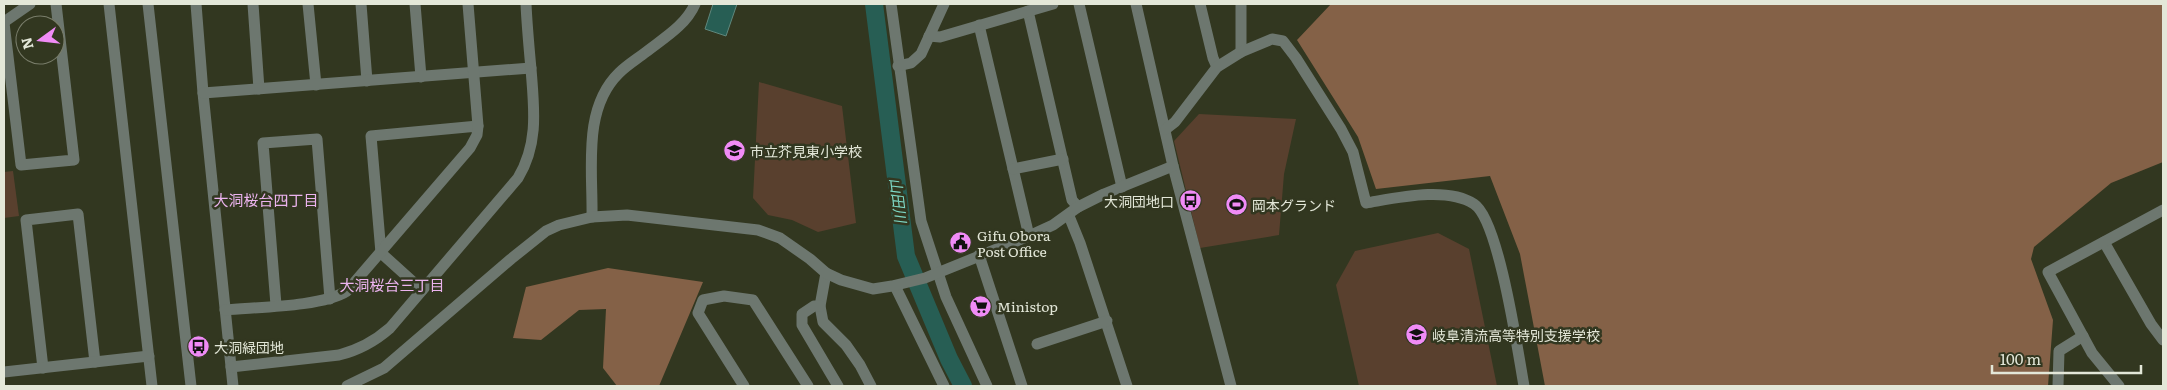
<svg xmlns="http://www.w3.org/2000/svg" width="2167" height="390" font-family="Literata,'Noto Sans JP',serif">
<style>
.green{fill:#59402e}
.forest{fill:#846147}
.water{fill:#275e54;stroke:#5f877c}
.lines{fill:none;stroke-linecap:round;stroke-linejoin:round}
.river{stroke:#275e54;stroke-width:18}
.minor{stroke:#6d776f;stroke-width:11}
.labels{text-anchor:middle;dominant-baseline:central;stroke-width:5;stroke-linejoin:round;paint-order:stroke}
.poi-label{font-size:14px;fill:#e3e7d8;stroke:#323720;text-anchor:start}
.neighbourhood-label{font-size:15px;fill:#ebb3ee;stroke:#323720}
.water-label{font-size:15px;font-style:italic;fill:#7dd7c5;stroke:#323720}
</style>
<rect width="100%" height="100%" fill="#323720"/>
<g class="green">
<polygon points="759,82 842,106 856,223 818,232 792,220 768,215 753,198"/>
<polygon points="1199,114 1296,119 1284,174 1279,235 1200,248 1174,141"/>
<polygon points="13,171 19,216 4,218 4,172"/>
<polygon points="1438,233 1469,249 1497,386 1359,386 1336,285 1355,251"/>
</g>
<g class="forest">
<polygon points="1331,4 2163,4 2163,162 2111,183 2034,247 2031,259 2053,320 2048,386 1545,386 1520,254 1490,176 1376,189 1358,137 1297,40"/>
<polygon points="608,268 703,282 659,386 617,386 603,368 606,309 579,310 541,340 513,338 526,287"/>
</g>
<polygon class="water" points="713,4 737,4 726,36 705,29"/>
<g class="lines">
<polyline class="river" points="874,4 906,256 949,359 963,386"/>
<g class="minor">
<polyline points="109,4 152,386"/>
<polyline points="148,4 191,386"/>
<polyline points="196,4 203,93 233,386"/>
<polyline points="253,4 259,89"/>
<polyline points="308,4 316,85"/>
<polyline points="361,4 367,81"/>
<polyline points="415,4 421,77"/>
<polyline points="891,4 921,221 946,297 987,386"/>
<polyline points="1079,4 1122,187"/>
<polyline points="1136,4 1173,166 1231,386"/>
<polyline points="1200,4 1213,58 1217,67"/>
<polyline points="1028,11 1072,200 1078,207"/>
<polyline points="4,22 30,4"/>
<polyline points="4,23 21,165 74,160 56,4"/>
<polyline points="979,25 1029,236"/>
<polyline points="929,36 940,37 1053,4"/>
<polyline points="1241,52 1241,4"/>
<polyline points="898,66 911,63 921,54 944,4"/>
<polyline points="203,93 531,68"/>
<path d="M 1166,129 L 1175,122 L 1217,67 L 1241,52 L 1272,39 L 1283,41 L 1296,58 L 1341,129 L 1353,152 L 1366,203 C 1396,198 1447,186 1474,204 C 1499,220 1518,353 1524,386"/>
<polyline points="1013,169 1063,159"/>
<polyline points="1069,216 1080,243 1127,386"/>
<path d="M 592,217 C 593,170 582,109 619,73 C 627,65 637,59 646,52 C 664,38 686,25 695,4"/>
<polyline points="2104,242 2151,324 2163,340"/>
<polyline points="979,255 1022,386"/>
<polyline points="826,273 820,306 823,322 846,345 860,365 871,386"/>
<polyline points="895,286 944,386"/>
<polyline points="422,290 381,253 371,136 478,126"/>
<polyline points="276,305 263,143 317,139 330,299"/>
<polyline points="820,306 814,306 802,314 802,325 838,386"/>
<path d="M 225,310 C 256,307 322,307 347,291 L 470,148 L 477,135 L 478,126 L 468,4"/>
<polyline points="1037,344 1107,321"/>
<path d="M 231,367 L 339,355 C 359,350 374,342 390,328 L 518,178 C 539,143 534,108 531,69 C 529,47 527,26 526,4"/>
<polyline points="43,368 26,220 78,214 95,362"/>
<polyline points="4,372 149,356"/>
<polyline points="347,386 384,368 511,259 546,231 559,225 592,217 627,215 758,230 780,238 810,259 826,273 841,280 873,289 892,286 925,278 1029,236 1053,225 1078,207 1104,194 1173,166"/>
<polyline points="744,386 698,313 703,300 724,296 753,300 808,386"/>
<polyline points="2058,386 2059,351 2083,336"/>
<polyline points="2119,386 2092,353 2048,272 2163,210"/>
</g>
</g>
<defs>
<symbol id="school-disc" viewBox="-11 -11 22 22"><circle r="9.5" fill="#f08bf6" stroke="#323720"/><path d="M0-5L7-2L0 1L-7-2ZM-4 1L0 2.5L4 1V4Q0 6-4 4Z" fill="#111"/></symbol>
<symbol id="bus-disc" viewBox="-11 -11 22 22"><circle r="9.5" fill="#f08bf6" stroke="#323720"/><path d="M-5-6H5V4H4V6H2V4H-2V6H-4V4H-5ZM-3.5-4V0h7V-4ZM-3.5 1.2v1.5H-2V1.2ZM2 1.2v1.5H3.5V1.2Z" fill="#111"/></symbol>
<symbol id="stadium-disc" viewBox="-11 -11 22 22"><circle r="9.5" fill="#f08bf6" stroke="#323720"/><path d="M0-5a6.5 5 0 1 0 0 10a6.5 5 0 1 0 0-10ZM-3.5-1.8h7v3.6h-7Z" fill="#111"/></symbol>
<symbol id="civic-disc" viewBox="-11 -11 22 22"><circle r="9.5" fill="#f08bf6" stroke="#323720"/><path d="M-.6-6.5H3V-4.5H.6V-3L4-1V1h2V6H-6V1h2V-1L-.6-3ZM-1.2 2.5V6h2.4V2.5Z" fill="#111"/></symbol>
<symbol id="supermarket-disc" viewBox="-11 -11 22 22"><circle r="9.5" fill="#f08bf6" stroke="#323720"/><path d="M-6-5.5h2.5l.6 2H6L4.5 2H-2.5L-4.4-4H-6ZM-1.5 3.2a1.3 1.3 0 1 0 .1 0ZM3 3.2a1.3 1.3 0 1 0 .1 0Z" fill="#111"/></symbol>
</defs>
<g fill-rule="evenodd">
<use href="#school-disc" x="722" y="138" width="25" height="25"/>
<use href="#bus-disc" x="1178" y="188" width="25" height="25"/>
<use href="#stadium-disc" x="1224" y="192" width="25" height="25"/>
<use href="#civic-disc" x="948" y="230" width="25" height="25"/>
<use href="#supermarket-disc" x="968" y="294" width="25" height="25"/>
<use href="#school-disc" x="1404" y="322" width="25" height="25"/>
<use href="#bus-disc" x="186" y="334" width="25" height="25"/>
</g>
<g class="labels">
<g class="poi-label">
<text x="750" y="151">市立芥見東小学校</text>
<text x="1174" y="201" text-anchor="end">大洞団地口</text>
<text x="1252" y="205">岡本グランド</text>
<text x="977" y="235">Gifu Obora<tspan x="977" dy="16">Post Office</tspan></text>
<text x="997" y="306">Ministop</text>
<text x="1432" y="335">岐阜清流高等特別支援学校</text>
<text x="214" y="347">大洞緑団地</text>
</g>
<g class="neighbourhood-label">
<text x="266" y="199">大洞桜台四丁目</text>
<text x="392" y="284">大洞桜台三丁目</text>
</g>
<g class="water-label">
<text transform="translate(899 200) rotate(83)">山田川</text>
</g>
</g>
<rect width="2167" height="390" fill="none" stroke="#e3e7d8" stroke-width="10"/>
<g transform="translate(40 40) rotate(255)"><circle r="24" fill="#323720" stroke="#797d6a"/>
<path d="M0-4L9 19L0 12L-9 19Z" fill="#f08bf6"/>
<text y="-8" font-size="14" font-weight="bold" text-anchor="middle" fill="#e3e7d8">N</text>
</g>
<path d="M1992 365v8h149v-8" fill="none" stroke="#e3e7d8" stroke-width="2.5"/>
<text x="2000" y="365" font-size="15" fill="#e3e7d8" stroke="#323720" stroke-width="4" paint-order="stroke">100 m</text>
</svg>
